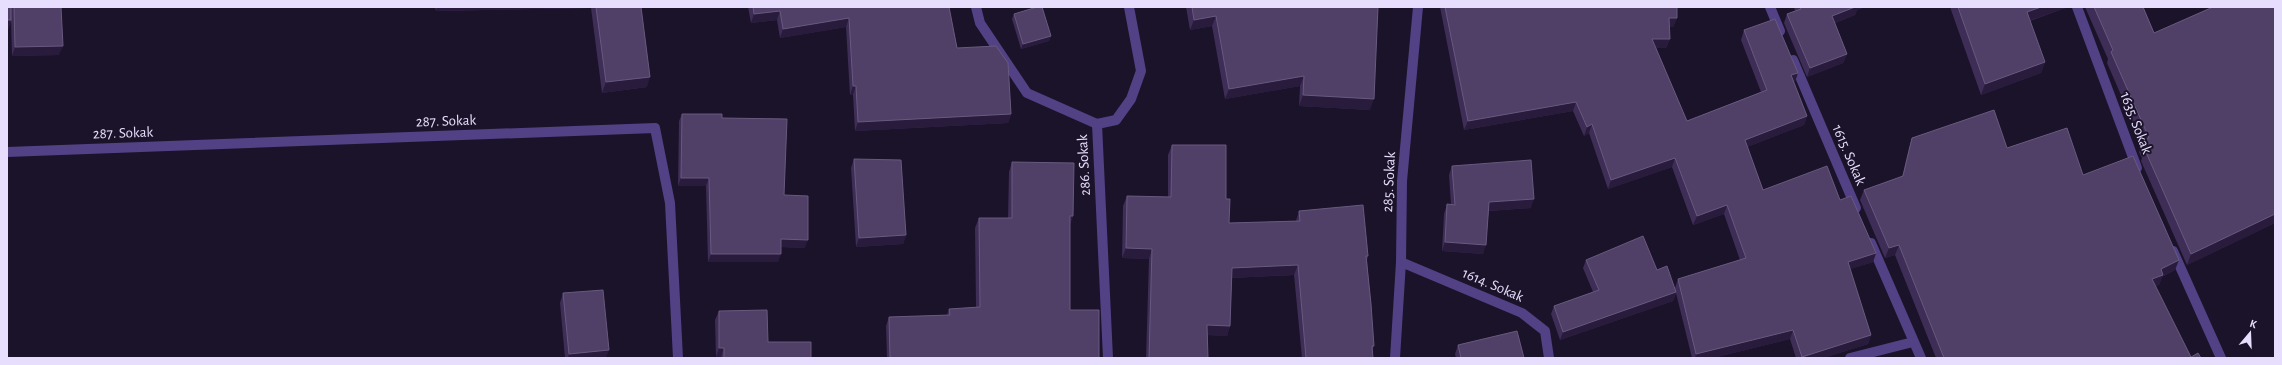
<svg xmlns="http://www.w3.org/2000/svg" width="2282" height="365" font-family="'Alegreya Sans',sans-serif">
<style>
.lines{fill:none;stroke-linecap:round;stroke-linejoin:round}
.minor{stroke:#524185;stroke-width:10}
.wall{fill:#3e2d56}
.shaded-wall{fill:#281b3c}
.building{fill:#504068;stroke:#68597f}
.labels{text-anchor:middle;dominant-baseline:central;stroke-width:4;stroke-linejoin:round;paint-order:stroke}
.street-label{font-size:15px;fill:#e7ddfd;stroke:#1b1329}
</style>
<rect width="100%" height="100%" fill="#1b1329"/>
<g class="lines">
<g class="minor">
<polyline points="976,7 980,23 1027,93 1097,124"/>
<polyline points="1770,7 1780,31"/>
<polyline points="2077,7 2137,168"/>
<polyline points="1793,60 1856,208"/>
<polyline points="1097,124 1108,358"/>
<polyline points="1097,124 1116,120 1131,99 1141,71 1129,7"/>
<polyline points="7,152 655,128 670,203 678,358"/>
<polyline points="1871,243 1921,358"/>
<polyline points="2173,251 2221,358"/>
<polyline points="1401,262 1522,313 1545,331 1549,358"/>
<polyline points="1395,358 1401,262 1402,181 1418,7"/>
<polyline points="1850,358 1913,342"/>
</g>
</g>
<g class="wall">
<polygon points="7,7 11,8 12,7 61,7 59,55 12,56 11,21 8,29 7,29"/>
<polygon points="435,7 641,7 647,87 602,93 591,8 436,11"/>
<polygon points="748,7 949,7 957,48 1011,114 1008,123 855,131 853,95 850,95 846,27 780,38 777,20 751,23"/>
<polygon points="1186,7 1378,7 1370,110 1299,106 1300,86 1225,99 1212,26 1190,30"/>
<polygon points="1440,7 1677,7 1677,18 1673,27 1669,27 1670,39 1666,48 1656,48 1687,121 1761,92 1741,40 1744,30 1795,82 1793,82 1807,116 1804,125 1747,147 1763,190 1840,200 1876,253 1873,262 1850,269 1871,335 1868,344 1823,358 1796,358 1790,339 1713,358 1692,358 1676,293 1673,301 1560,340 1551,314 1554,306 1593,292 1583,268 1586,260 1657,270 1675,288 1678,279 1740,260 1724,214 1693,225 1672,167 1608,189 1589,133 1584,136 1573,111 1464,130"/>
<polygon points="1794,7 1865,7 1857,10 1855,15 1835,23 1847,54 1843,63 1807,77 1784,23 1787,14 1795,11"/>
<polygon points="1950,7 2068,7 2030,21 2045,62 2041,73 1981,95"/>
<polygon points="2085,7 2143,7 2154,33 2275,7 2275,223 2187,265 2141,161 2142,158 2139,152 2142,143 2107,63 2108,59"/>
<polygon points="1014,14 1051,36 1049,41 1021,49 1012,19"/>
<polygon points="682,114 722,118 784,195 805,248 781,247 778,262 708,262 706,186 678,186 679,121"/>
<polygon points="1912,138 2007,148 2083,175 2175,270 2162,277 2159,285 2155,286 2191,357 2201,358 1936,358 1895,255 1885,258 1860,200 1864,190 1902,177 1909,148"/>
<polygon points="1172,145 1226,199 1229,223 1296,221 1299,211 1368,256 1367,260 1374,346 1372,350 1373,358 1302,358 1294,275 1232,278 1230,326 1227,336 1208,335 1208,358 1146,358 1149,259 1122,258 1123,206 1127,196 1168,197 1168,155"/>
<polygon points="854,159 906,235 903,244 856,247 851,168"/>
<polygon points="1012,162 1073,216 1070,224 1070,310 1099,358 887,358 886,326 889,317 947,315 949,309 976,307 975,228 979,218 1008,218 1009,172"/>
<polygon points="1452,166 1531,208 1489,211 1483,254 1442,251 1444,214 1447,204 1451,205 1449,175"/>
<polygon points="563,293 606,358 565,358 560,303"/>
<polygon points="719,311 768,342 811,358 721,358 721,357 716,357 715,320"/>
<polygon points="1458,345 1524,358 1456,358 1455,354"/>
</g>
<g class="shaded-wall">
<polygon points="437,7 591,7 591,8 436,11"/>
<polygon points="1855,7 1865,7 1857,10 1855,15 1829,25 1832,16"/>
<polygon points="2041,7 2068,7 2023,23 2027,12"/>
<polygon points="780,11 777,20 751,23 754,14"/>
<polygon points="1216,16 1212,26 1190,30 1194,20"/>
<polygon points="849,18 846,27 780,38 783,29"/>
<polygon points="1669,18 1677,18 1673,27 1666,27"/>
<polygon points="7,20 11,20 8,29 7,29"/>
<polygon points="1051,36 1049,41 1021,49 1023,44"/>
<polygon points="1652,39 1670,39 1666,48 1648,48"/>
<polygon points="63,46 59,55 12,56 15,47"/>
<polygon points="1847,54 1843,63 1807,77 1810,68"/>
<polygon points="2045,62 2041,73 1981,95 1985,84"/>
<polygon points="1798,73 1795,82 1787,85 1791,75"/>
<polygon points="1304,76 1300,86 1225,99 1229,89"/>
<polygon points="650,77 647,87 602,93 606,82"/>
<polygon points="853,86 856,86 853,95 850,95"/>
<polygon points="1303,95 1374,99 1370,110 1299,106"/>
<polygon points="1576,102 1573,111 1464,130 1468,121"/>
<polygon points="1011,114 1008,123 855,131 858,122"/>
<polygon points="1807,116 1804,125 1742,149 1745,140"/>
<polygon points="1592,124 1589,133 1584,136 1587,127"/>
<polygon points="1675,158 1672,167 1608,189 1611,180"/>
<polygon points="681,178 709,178 706,186 678,186"/>
<polygon points="1534,199 1531,208 1486,211 1489,202"/>
<polygon points="1727,205 1724,214 1693,225 1697,216"/>
<polygon points="2275,214 2275,223 2187,265 2191,254"/>
<polygon points="1070,216 1073,216 1069,225"/>
<polygon points="906,235 903,244 856,247 859,238"/>
<polygon points="781,239 808,240 805,248 778,247"/>
<polygon points="1445,242 1486,245 1483,254 1442,251"/>
<polygon points="1899,245 1895,255 1885,258 1889,248"/>
<polygon points="1126,248 1152,249 1149,259 1122,258"/>
<polygon points="1876,253 1873,262 1845,271 1848,262"/>
<polygon points="711,254 781,254 778,262 708,262"/>
<polygon points="2179,260 2175,270 2162,277 2159,285 2148,289 2152,279 2161,269"/>
<polygon points="1298,265 1294,275 1229,278 1232,268"/>
<polygon points="1676,292 1673,301 1560,340 1563,332"/>
<polygon points="1207,325 1230,326 1227,336 1204,335"/>
<polygon points="1793,330 1790,339 1713,358 1695,358 1696,354"/>
<polygon points="1871,335 1868,344 1823,358 1801,358 1802,357"/>
<polygon points="719,348 724,348 721,357 716,357"/>
<polygon points="609,350 606,358 568,358 569,354"/>
</g>
<g class="building">
<rect x="7" y="7" width="4" height="13"/>
<polygon points="14,7 61,7 63,46 15,47"/>
<polygon points="596,7 641,7 650,77 606,82"/>
<polygon points="753,7 949,7 957,48 996,46 1008,63 1011,114 858,122 856,86 853,86 849,18 783,29 780,11 754,14"/>
<polygon points="1037,7 1042,7 1051,36 1023,44 1014,14"/>
<polygon points="1192,7 1378,7 1374,99 1303,95 1304,76 1229,89 1216,16 1194,20"/>
<polygon points="1445,7 1677,7 1677,18 1669,18 1670,39 1652,39 1687,121 1767,90 1744,30 1775,19 1798,73 1791,75 1807,116 1745,140 1763,190 1827,166 1840,200 1851,196 1876,253 1848,262 1871,335 1802,357 1793,330 1696,354 1678,279 1746,258 1727,205 1697,216 1675,158 1611,180 1592,124 1587,127 1576,102 1468,121"/>
<polygon points="1800,7 1855,7 1832,16 1847,54 1810,68 1787,14 1801,9"/>
<polygon points="1958,7 2041,7 2027,12 2045,62 1985,84"/>
<polygon points="2094,7 2143,7 2154,33 2213,7 2275,7 2275,214 2191,254 2145,150 2147,149 2143,141 2149,138 2111,52 2113,50"/>
<polygon points="1994,110 2007,148 2067,128 2083,175 2133,156 2179,260 2161,269 2163,275 2152,279 2191,357 2198,353 2201,358 1944,358 1899,245 1889,248 1864,190 1903,176 1912,138"/>
<polygon points="682,114 722,114 722,118 787,119 784,195 808,196 808,240 781,239 781,254 711,254 709,178 681,178"/>
<polygon points="1172,145 1226,145 1226,199 1230,199 1229,223 1300,221 1299,211 1363,205 1368,256 1366,256 1371,304 1374,346 1372,346 1373,358 1306,358 1298,265 1232,268 1230,326 1207,325 1208,358 1149,358 1152,249 1126,248 1127,196 1171,197"/>
<polygon points="854,159 901,160 906,235 859,238"/>
<polygon points="1531,160 1534,199 1489,202 1486,245 1445,242 1447,204 1455,205 1452,166"/>
<polygon points="1012,162 1074,163 1073,216 1070,216 1070,310 1099,310 1099,358 890,358 889,317 950,315 949,309 980,307 979,218 1012,218"/>
<polygon points="1643,236 1657,270 1667,266 1676,292 1563,332 1554,306 1599,290 1586,260"/>
<polygon points="603,290 609,350 569,354 563,293"/>
<polygon points="767,310 768,342 811,342 811,358 724,358 724,348 719,348 719,311"/>
<polygon points="1517,331 1524,358 1461,358 1458,345"/>
</g>
<g class="labels">
<g class="street-label">
<text transform="translate(446 121) rotate(-2)">287. Sokak</text>
<text transform="translate(2136 123) rotate(69)">1635. Sokak</text>
<text transform="translate(123 133) rotate(-2)">287. Sokak</text>
<text transform="translate(1849 155) rotate(67)">1615. Sokak</text>
<text transform="translate(1084 165) rotate(-93)">286. Sokak</text>
<text transform="translate(1389 182) rotate(-87)">285. Sokak</text>
<text transform="translate(1493 285) rotate(23)">1614. Sokak</text>
</g>
</g>
<rect width="2282" height="365" fill="none" stroke="#e7ddfd" stroke-width="16"/>
<g transform="translate(2250 333) rotate(19)" stroke="#1b1329" stroke-width="3" paint-order="stroke">
<path d="M0-3L7 15L0 10L-7 15Z" fill="#e7ddfd"/>
<text y="-6" font-size="11" font-weight="bold" text-anchor="middle" fill="#e7ddfd">K</text>
</g>
</svg>
